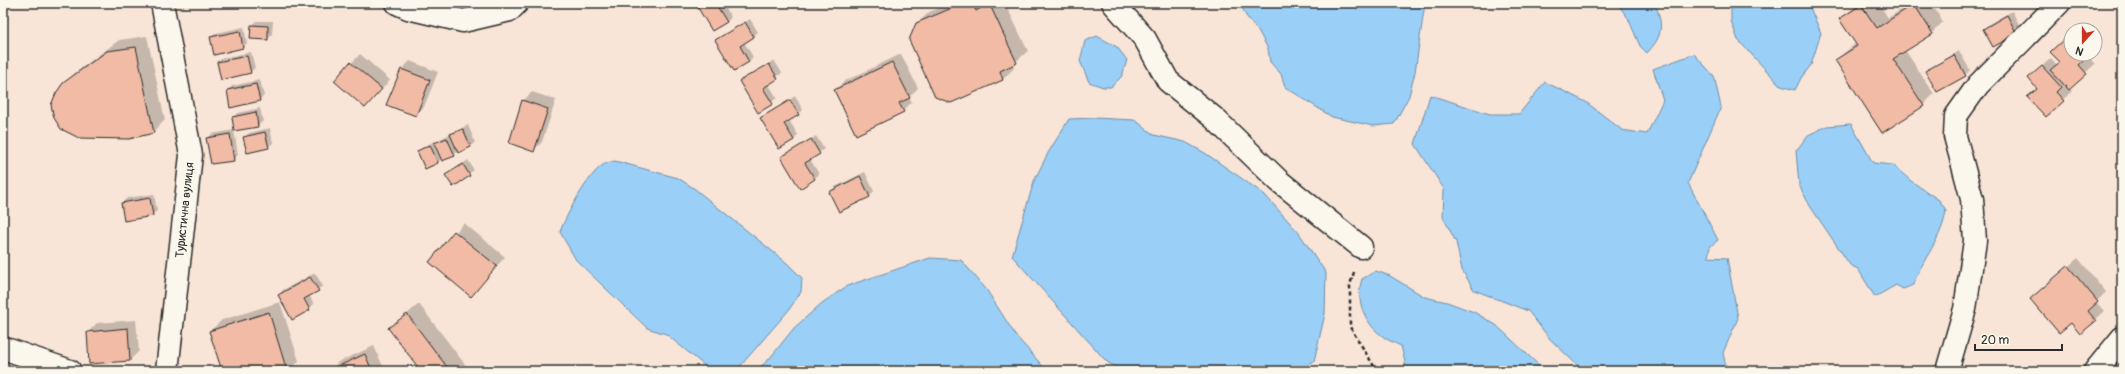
<svg xmlns="http://www.w3.org/2000/svg" width="2125" height="374" font-family="Pangolin,sans-serif">
<style>
.water{fill:#9acff8;stroke:#6e8da6}
.shadow{fill:#0003}
.building{fill:#f1bba5;stroke:#2b2b2b}
.lines{fill:none;stroke-linecap:round;stroke-linejoin:round}
.minor-casing{stroke:#2b2b2b;stroke-width:25}
.path{stroke:#2b2b2b;stroke-width:2.5;stroke-dasharray:4 3;stroke-linecap:butt}
.minor{stroke:#fbf7ec;stroke-width:22}
.labels{text-anchor:middle;dominant-baseline:central;stroke-width:4;stroke-linejoin:round;paint-order:stroke}
.street-label{font-size:12px;fill:#2b2b2b;stroke:#fbf7ec}
</style>
<rect width="100%" height="100%" fill="#f8e5d7"/>
<filter id="ink" filterUnits="userSpaceOnUse"><feTurbulence type="fractalNoise" baseFrequency=".025" numOctaves="2"/><feDisplacementMap in="SourceGraphic" scale="8" xChannelSelector="R" yChannelSelector="G"/><feConvolveMatrix kernelMatrix="1 2 1 2 8 2 1 2 1" color-interpolation-filters="sRGB"/></filter>
<g filter="url(#ink)">
<g class="water">
<polygon points="1240,3 1425,3 1415,72 1409,96 1394,124 1373,126 1332,117 1285,87 1281,74 1270,62 1268,49 1259,32 1246,16"/>
<path d="M 1617,3 L 1655,3 C 1663,25 1664,35 1647,53 L 1640,46 L 1628,18 Z"/>
<polygon points="1731,3 1808,3 1821,33 1811,65 1801,78 1795,90 1781,86 1738,40 1731,21"/>
<polygon points="1097,36 1117,47 1127,60 1122,76 1111,87 1103,87 1089,82 1080,61 1085,41"/>
<polygon points="1694,54 1714,76 1721,107 1688,183 1718,240 1710,247 1708,257 1727,258 1738,318 1723,353 1727,371 1590,371 1577,365 1550,339 1528,311 1474,290 1462,270 1456,242 1443,217 1444,189 1415,144 1430,95 1490,114 1519,114 1545,82 1586,102 1622,130 1647,134 1663,100 1653,69"/>
<polygon points="1094,118 1135,120 1154,135 1185,142 1205,153 1264,194 1299,233 1326,273 1325,314 1314,361 1298,371 1123,371 1107,362 1012,256 1034,181 1048,153 1069,119"/>
<path d="M 1851,124 L 1873,163 L 1893,165 L 1911,181 L 1939,200 L 1946,210 C 1943,238 1922,259 1913,285 L 1903,289 L 1896,285 L 1875,297 L 1858,269 L 1850,265 L 1810,206 L 1799,185 L 1796,151 L 1808,135 L 1827,126 Z"/>
<path d="M 615,161 L 678,178 L 695,189 L 787,263 L 802,278 L 801,292 L 788,311 L 736,371 L 711,371 L 666,334 L 647,328 L 576,260 L 560,232 C 565,217 589,173 603,165 C 606,163 611,162 615,161 Z"/>
<polygon points="930,258 961,260 986,289 1016,336 1047,371 756,371 770,358 794,328 822,303 847,286"/>
<path d="M 1376,271 L 1390,276 L 1425,297 L 1447,302 L 1474,312 L 1496,325 L 1545,371 L 1405,371 L 1405,362 L 1401,346 C 1395,343 1387,340 1381,335 C 1364,322 1355,299 1362,279 Z"/>
</g>
<g class="shadow">
<polygon points="696,3 723,3 731,17 727,22"/>
<polygon points="951,3 1005,3 1028,51 1013,64 1014,68 1003,79 951,101 917,24 929,12"/>
<polygon points="1859,3 1879,3 1888,18 1911,3 1931,3 1943,22 1932,33 1905,50 1934,94 1923,105 1836,60 1856,43 1841,19"/>
<polygon points="2012,11 2021,28 2017,33 1984,29 1989,24"/>
<polygon points="750,19 758,32 744,42 753,57 749,62 717,40"/>
<polygon points="256,21 273,21 272,34 268,39 252,26"/>
<polygon points="244,27 247,43 243,47 211,37 216,33"/>
<polygon points="2071,33 2071,54 2089,54 2087,56 2095,64 2069,88 2072,91 2046,116 2038,88 2038,70 2051,58 2057,65 2061,61 2060,43"/>
<polygon points="147,36 165,120 153,132 64,84 76,72 119,40"/>
<polygon points="1959,51 1970,70 1965,75 1927,71"/>
<polygon points="251,52 255,68 250,72 218,62 223,58"/>
<polygon points="360,54 390,80 374,98 335,81"/>
<polygon points="901,54 918,88 909,97 912,102 903,111 835,90 843,82"/>
<polygon points="774,60 782,73 768,83 777,98 759,111 741,82"/>
<polygon points="410,61 438,72 424,107 415,115 402,69"/>
<polygon points="260,80 264,96 259,100 228,90 232,86"/>
<polygon points="532,92 556,100 542,142 534,150 523,101"/>
<polygon points="795,96 803,110 789,120 798,135 794,140 762,118"/>
<polygon points="260,108 263,121 258,126 235,130 233,117 238,113"/>
<polygon points="468,125 475,142 471,146 458,151 454,155 442,158 438,163 418,152 423,147 435,141 436,143 440,139"/>
<polygon points="270,128 273,143 268,147 244,138 249,133"/>
<polygon points="234,130 238,155 233,160 208,138 212,134"/>
<polygon points="816,136 824,149 810,159 819,174 814,179 783,157"/>
<polygon points="468,160 474,170 453,185 447,175"/>
<polygon points="865,172 874,191 870,196 840,211 830,192 835,187"/>
<polygon points="154,194 157,211 152,215 122,203 127,198"/>
<polygon points="464,223 505,257 471,295 430,262"/>
<polygon points="2078,258 2106,292 2096,302 2104,311 2080,333 2040,291"/>
<polygon points="315,273 323,286 309,295 314,304 309,309 279,295 283,290"/>
<polygon points="280,302 299,361 289,371 223,371 210,331 222,320"/>
<polygon points="419,304 470,371 422,371 389,329"/>
<polygon points="136,320 139,351 130,360 88,332 97,323"/>
<polygon points="374,346 385,371 330,371 338,362"/>
</g>
<g class="building">
<polygon points="695,3 722,3 717,6 727,22 712,31"/>
<polygon points="964,3 972,3 976,11 989,3 1017,63 1000,71 1003,80 951,103 935,97 909,40 916,23"/>
<polygon points="1914,4 1933,34 1893,59 1924,106 1882,133 1835,60 1857,46 1839,19 1861,5 1877,28"/>
<polygon points="2007,15 2017,34 1993,47 1983,29"/>
<polygon points="745,22 754,37 740,46 749,62 734,71 715,40"/>
<polygon points="251,25 268,26 268,40 250,39"/>
<polygon points="240,31 243,48 214,55 210,37"/>
<polygon points="2064,39 2071,46 2071,54 2078,54 2084,60 2079,65 2087,74 2069,90 2050,70 2060,62 2050,52"/>
<polygon points="136,47 154,133 129,139 79,138 61,129 54,118 51,105 56,93 63,83 107,51"/>
<polygon points="1954,55 1966,76 1937,92 1925,71"/>
<polygon points="247,56 251,73 221,80 217,62"/>
<polygon points="350,62 382,89 365,108 334,81"/>
<polygon points="892,62 910,98 899,103 904,112 856,135 834,90"/>
<polygon points="769,64 778,79 763,88 773,104 758,113 739,81"/>
<polygon points="2042,66 2061,87 2056,92 2064,101 2046,117 2027,97 2037,89 2028,78"/>
<polygon points="401,69 430,80 416,116 386,105"/>
<polygon points="256,84 260,101 230,108 227,90"/>
<polygon points="522,100 548,109 534,152 509,143"/>
<polygon points="790,100 799,115 784,124 794,140 779,149 760,118"/>
<polygon points="256,112 258,127 234,131 232,117"/>
<polygon points="463,129 471,147 458,153 450,134"/>
<polygon points="265,132 269,148 247,153 243,137"/>
<polygon points="230,134 234,161 211,164 206,138"/>
<polygon points="447,138 455,156 442,161 434,143"/>
<polygon points="811,139 820,154 805,163 815,179 800,189 781,157"/>
<polygon points="430,145 438,163 425,169 417,151"/>
<polygon points="463,164 470,176 453,187 445,175"/>
<polygon points="860,176 870,197 839,212 829,192"/>
<polygon points="150,198 153,216 124,221 121,203"/>
<polygon points="454,231 497,266 471,297 429,262"/>
<polygon points="2068,266 2098,302 2088,311 2096,321 2080,334 2071,323 2059,333 2030,299"/>
<polygon points="310,277 319,291 304,299 310,310 292,320 278,295"/>
<polygon points="269,312 287,371 222,371 209,331"/>
<polygon points="407,314 450,371 421,371 388,328"/>
<polygon points="128,328 130,361 89,364 87,332"/>
<polygon points="365,354 372,371 328,371"/>
</g>
<g class="lines">
<defs>
<g id="minor">
<polyline points="162,3 191,155 167,371"/>
<polyline points="397,3 408,8 463,21 510,10 517,3"/>
<polyline points="1113,3 1145,39 1168,81 1214,118 1279,181 1361,247"/>
<polyline points="3,348 70,371"/>
<polyline points="1947,371 1965,309 1975,241 1972,199 1955,136 1956,116 1978,85 2059,3"/>
<polyline points="2095,371 2122,338"/>
</g>
</defs>
<use href="#minor" class="minor-casing"/>
<polyline class="path" points="1354,272 1350,285 1350,327 1377,371"/>
<use href="#minor" class="minor"/>
</g>
</g>
<g class="labels">
<g class="street-label">
<text transform="translate(185 210) rotate(-84)">Туристична вулиця</text>
</g>
</g>
<rect width="2125" height="374" fill="none" stroke="#fbf7ec" stroke-width="16"/>
<rect x="8" y="8" width="2109" height="358" fill="none" stroke="#2b2b2b" stroke-width="1.5" filter="url(#ink)"/>
<g transform="translate(2083 42) rotate(201)"><circle r="19" fill="#fbf7ec" stroke="#a8a59f"/>
<path d="M0-3L7 15L0 10L-7 15Z" fill="#c8321e"/>
<text y="-6" font-size="11" font-weight="bold" text-anchor="middle" fill="#2b2b2b">N</text>
</g>
<path d="M1975 344v6h87v-6" fill="none" stroke="#2b2b2b" stroke-width="2"/>
<text x="1981" y="344" font-size="12" fill="#2b2b2b" stroke="#fbf7ec" stroke-width="3" paint-order="stroke">20 m</text>
</svg>
